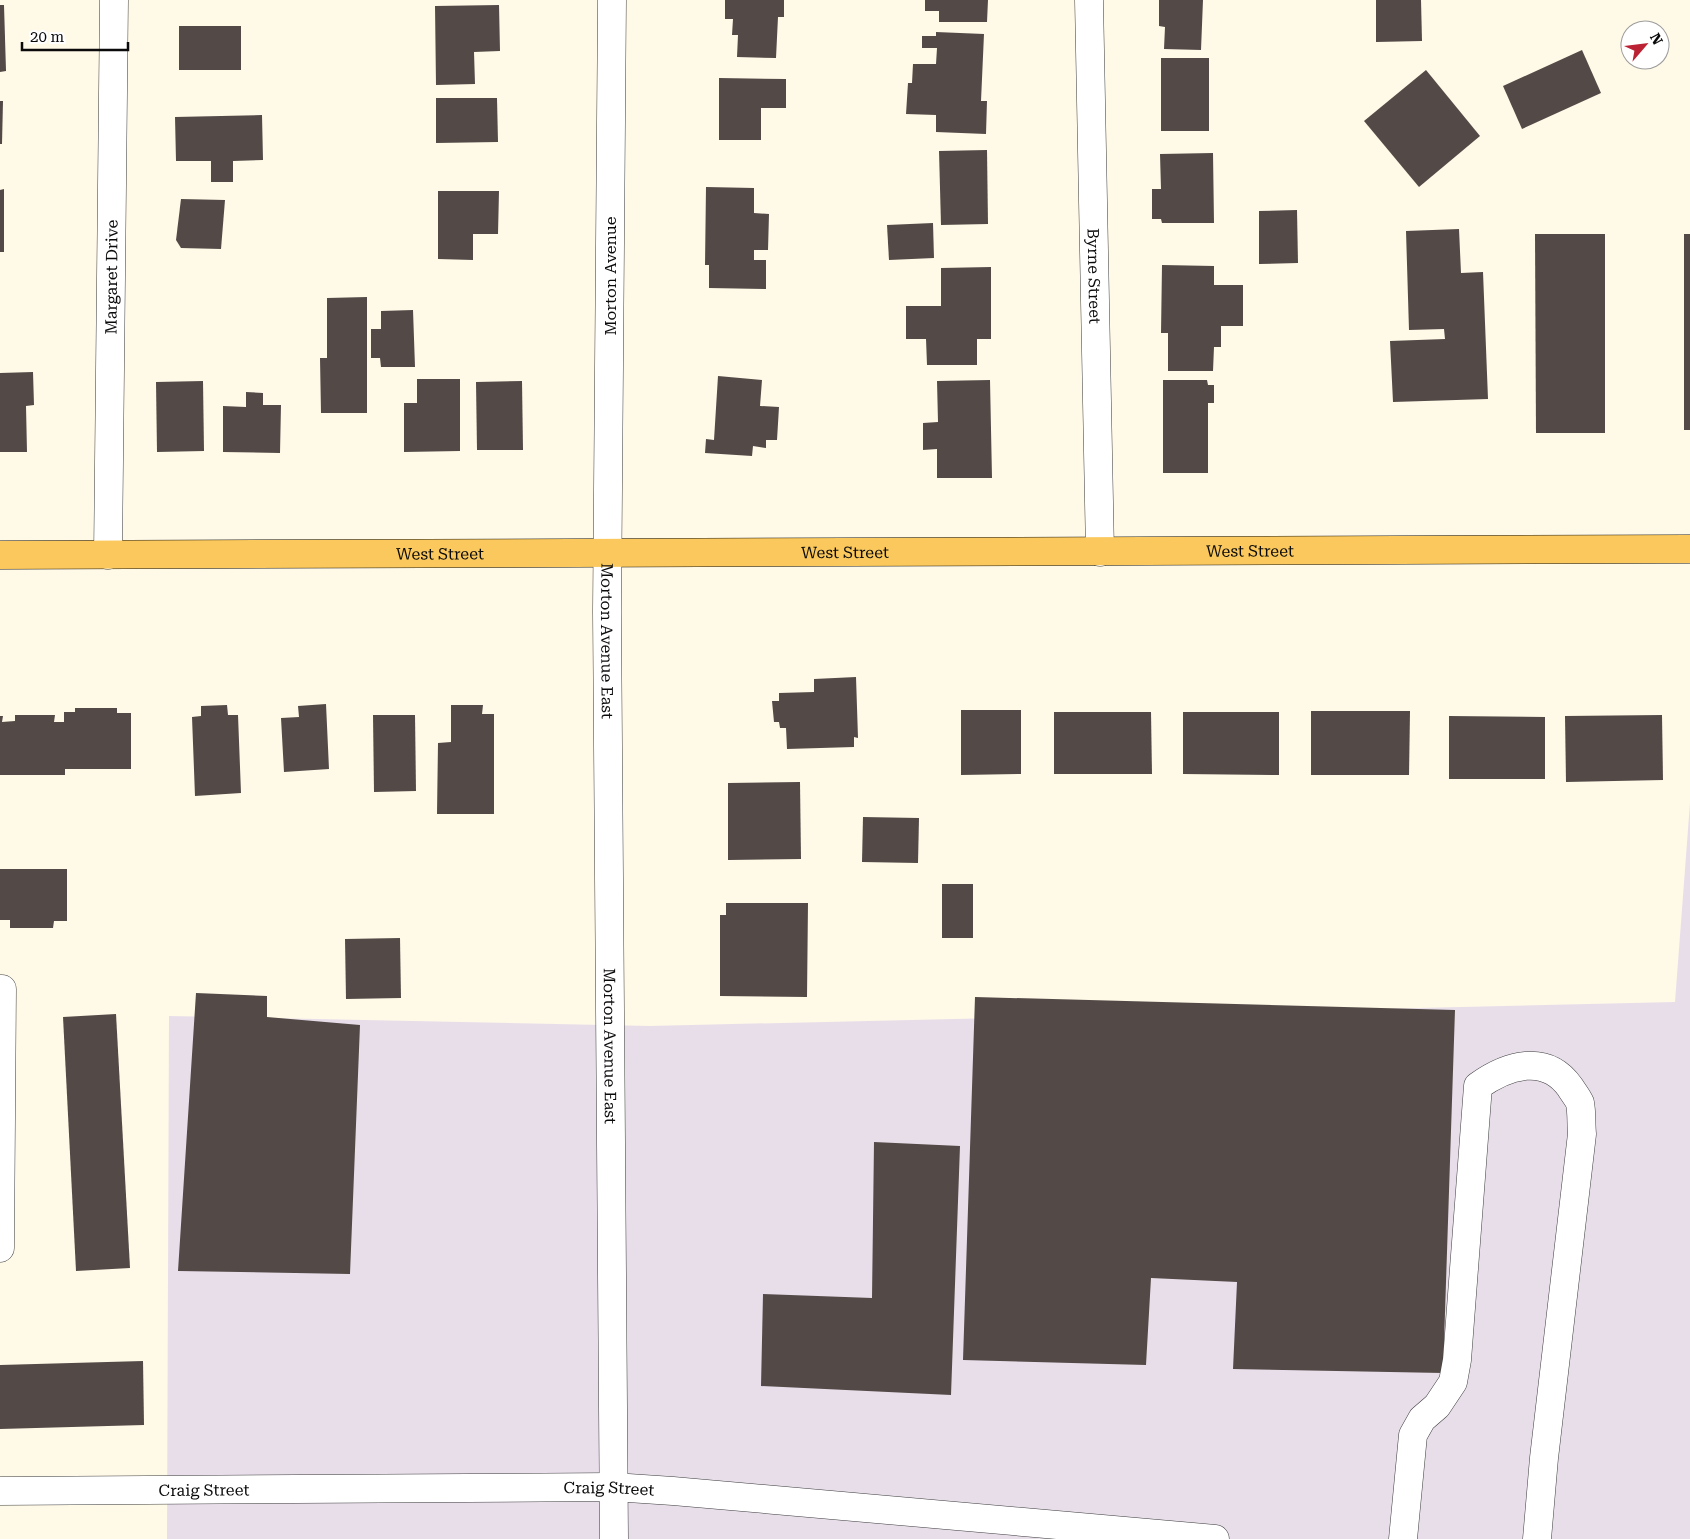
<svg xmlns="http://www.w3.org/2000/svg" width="1690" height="1539" font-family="'Roboto Serif',serif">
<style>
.industrial{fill:#e8deea}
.building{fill:#534a47}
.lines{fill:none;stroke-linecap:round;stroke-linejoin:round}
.minor-casing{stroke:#3d3d3d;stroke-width:29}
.major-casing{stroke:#1b1b1b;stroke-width:29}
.minor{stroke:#fff;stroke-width:28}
.major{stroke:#fac85c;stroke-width:28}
.labels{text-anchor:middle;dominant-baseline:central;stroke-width:5;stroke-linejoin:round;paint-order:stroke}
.street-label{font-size:16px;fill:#0a0a0a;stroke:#fff}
</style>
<rect width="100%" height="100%" fill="#fff9e7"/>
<polygon class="industrial" points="1690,803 1690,1539 167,1539 169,1016 650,1026 1675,1002"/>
<g class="building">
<polygon points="725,0 784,0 784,17 778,17 776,58 737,57 738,35 732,35 733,19 725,19"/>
<polygon points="925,0 988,0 987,22 939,22 939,11 925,11"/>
<polygon points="1159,0 1203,0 1201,50 1164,49 1165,27 1159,26"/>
<polygon points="1376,0 1421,0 1422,41 1376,42"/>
<polygon points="0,5 4,5 6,71 0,72"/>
<polygon points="499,5 500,51 474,52 475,84 436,85 435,6"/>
<rect x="179" y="26" width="62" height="44"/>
<polygon points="936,32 984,34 981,101 987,101 986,134 936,132 936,115 906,114 908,83 912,83 913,64 936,64 937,48 922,48 922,36 936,36"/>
<polygon points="1582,50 1601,93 1522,129 1503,86"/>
<rect x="1161" y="58" width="48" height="73"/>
<polygon points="1426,70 1480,136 1419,187 1364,121"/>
<polygon points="719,78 786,79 786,108 761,108 761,140 719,140"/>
<polygon points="436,98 497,98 498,142 436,143"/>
<polygon points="0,101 3,101 2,144 0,144"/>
<polygon points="262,115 263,160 233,161 233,182 211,182 211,161 176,161 175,117"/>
<polygon points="987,150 988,224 941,225 939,151"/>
<polygon points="1213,153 1214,223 1162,223 1161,219 1152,219 1152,189 1161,189 1160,154"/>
<polygon points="706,187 754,188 754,213 769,214 768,250 754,250 754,260 766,260 766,289 709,288 709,265 705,265"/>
<polygon points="4,189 4,252 0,252 0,190"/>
<polygon points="438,191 499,191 498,234 473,234 473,260 438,259"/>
<polygon points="181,199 225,200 221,249 181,248 176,240"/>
<polygon points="1297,210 1298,263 1259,264 1259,211"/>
<polygon points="933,223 934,258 889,260 887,225"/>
<polygon points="1459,229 1461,273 1483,272 1488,399 1393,402 1390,341 1445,339 1444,329 1409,330 1406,231"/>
<polygon points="1535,234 1605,234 1605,433 1536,433"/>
<rect x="1684" y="234" width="6" height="196"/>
<polygon points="1162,265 1214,266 1214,285 1243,285 1243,326 1221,326 1221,347 1214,347 1213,371 1168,371 1168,333 1161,333"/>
<polygon points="991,267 991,339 977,339 977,365 927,365 926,339 906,339 906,306 941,306 941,268"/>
<polygon points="367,297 367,413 321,413 320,358 327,358 327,298"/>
<polygon points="413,310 415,367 381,367 380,358 371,358 371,329 381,329 381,311"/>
<polygon points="33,372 34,405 26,406 27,452 0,452 0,373"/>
<polygon points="718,376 762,380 760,406 779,407 777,440 766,440 766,448 753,446 752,456 705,453 706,439 714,440"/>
<polygon points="417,379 460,379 460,451 404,452 404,403 417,403"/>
<polygon points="990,380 992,478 937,478 937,449 923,450 923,423 938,422 937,381"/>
<polygon points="1163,380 1207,380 1208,385 1214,385 1214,403 1208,403 1208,473 1163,473"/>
<polygon points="203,381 204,451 157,452 156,382"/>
<polygon points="522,381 523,450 477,450 476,382"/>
<polygon points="246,392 263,393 263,405 281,405 280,453 223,452 223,406 246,407"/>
<polygon points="856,677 858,738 854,737 854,747 787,749 786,728 780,728 779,722 774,722 772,701 779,701 779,693 814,692 814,679"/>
<polygon points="326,704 329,769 284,772 281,718 299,717 298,706"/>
<polygon points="227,705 228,715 238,715 241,793 195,796 192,717 201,716 201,706"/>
<polygon points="451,705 483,705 482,714 494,714 494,814 437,814 438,743 451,742"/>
<polygon points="75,708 117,708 117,713 131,713 131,769 65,769 65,775 0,775 0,716 3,716 2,722 15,721 15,715 55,715 54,722 64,722 64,712 75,712"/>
<polygon points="961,710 1021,710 1021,774 961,775"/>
<polygon points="1311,711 1410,711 1409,775 1311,775"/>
<polygon points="1054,712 1151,712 1152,774 1054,774"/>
<polygon points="1183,712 1279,712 1279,775 1183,774"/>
<polygon points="373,715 415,715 416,791 374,792"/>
<polygon points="1662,715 1663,780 1566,782 1565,716"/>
<polygon points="1449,716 1545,717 1545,779 1449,779"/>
<polygon points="800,782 801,859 728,860 728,783"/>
<polygon points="863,817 919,818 918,863 862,862"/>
<polygon points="0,869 67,869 67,921 54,921 53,928 10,928 10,920 0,920"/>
<rect x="942" y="884" width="31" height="54"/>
<polygon points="726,903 808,903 807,997 720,996 720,915 726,915"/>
<polygon points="400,938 401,998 346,999 345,939"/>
<polygon points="196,993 267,996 267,1017 360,1025 350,1274 178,1271"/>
<polygon points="975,997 1455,1010 1443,1373 1233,1369 1237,1282 1151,1278 1146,1365 963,1360"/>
<polygon points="116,1014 130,1268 76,1271 63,1017"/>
<polygon points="874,1142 960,1146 951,1395 761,1386 763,1294 872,1298"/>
<polygon points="143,1361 144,1425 0,1429 0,1365"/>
</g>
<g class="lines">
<defs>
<g id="minor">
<path id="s1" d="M 612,0 L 607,612 L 614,1539"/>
<path id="s2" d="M 1089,0 L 1100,552"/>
<path id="s3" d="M 108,555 L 114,0"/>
<polyline points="0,989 2,989 0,1248"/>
<path id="s4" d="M 0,1491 L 613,1487 L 673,1491 L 1215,1539"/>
<path d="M 1403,1539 L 1413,1435 L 1422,1419 L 1437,1406 L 1453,1382 L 1457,1360 L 1478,1086 C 1507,1065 1546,1053 1570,1087 C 1573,1092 1578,1098 1580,1103 C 1582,1113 1581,1124 1582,1134 L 1544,1458 L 1537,1539"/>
</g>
<g id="major">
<path id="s5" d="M 0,555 L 1690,549"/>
</g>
</defs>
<use href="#minor" class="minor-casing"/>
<use href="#major" class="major-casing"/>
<use href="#minor" class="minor"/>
<use href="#major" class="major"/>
</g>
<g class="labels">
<g class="street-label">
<text transform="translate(610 276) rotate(-90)">Morton Avenue</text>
<text stroke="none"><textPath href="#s2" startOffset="276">Byrne Street</textPath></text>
<text stroke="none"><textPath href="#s3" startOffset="278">Margaret Drive</textPath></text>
<text stroke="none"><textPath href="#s5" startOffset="1250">West Street</textPath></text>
<text stroke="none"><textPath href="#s5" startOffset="845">West Street</textPath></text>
<text stroke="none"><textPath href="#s5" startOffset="440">West Street</textPath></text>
<text stroke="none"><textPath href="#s1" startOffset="641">Morton Avenue East</textPath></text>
<text stroke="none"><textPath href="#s1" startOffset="1046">Morton Avenue East</textPath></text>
<text stroke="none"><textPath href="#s4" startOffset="609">Craig Street</textPath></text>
<text stroke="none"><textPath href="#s4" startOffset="204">Craig Street</textPath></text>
</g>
</g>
<g transform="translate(1645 45) rotate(62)"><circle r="24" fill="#ffffff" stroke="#9d9d9d"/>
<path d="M0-4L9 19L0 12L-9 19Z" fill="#bb2234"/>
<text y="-8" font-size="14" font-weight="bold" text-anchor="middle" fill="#0a0a0a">N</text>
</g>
<path d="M22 42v8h106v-8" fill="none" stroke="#0a0a0a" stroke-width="2.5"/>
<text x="30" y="42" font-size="15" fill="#0a0a0a" stroke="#ffffff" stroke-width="4" paint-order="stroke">20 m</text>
</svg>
